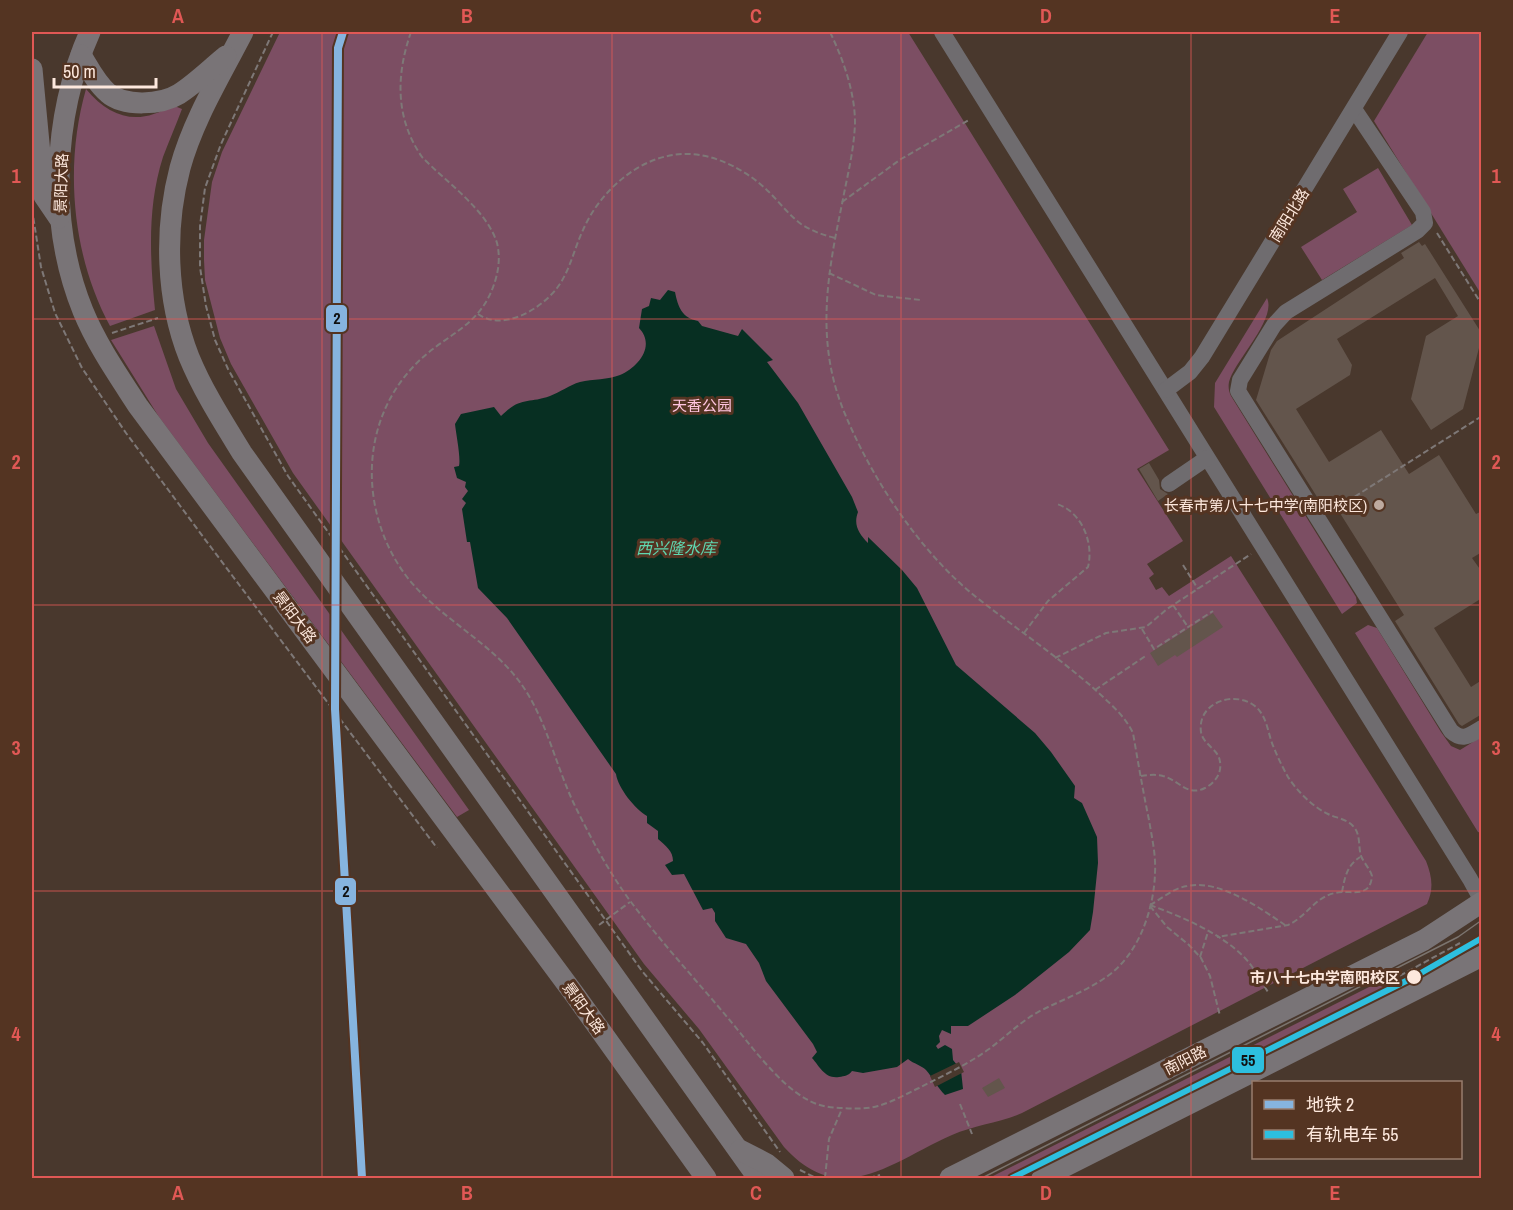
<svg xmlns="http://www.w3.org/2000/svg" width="1513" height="1210" font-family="'Archivo Narrow','Noto Sans SC',sans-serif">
<rect width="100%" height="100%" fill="#49382d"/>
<!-- green -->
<g fill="#7c4e63">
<path d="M280 32H908L1169 450 1137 469 1183 541 1147 564 1154 574 1149 578 1156 590 1162 587 1169 596 1231 556 1426 861C1432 876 1434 889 1427 904L1022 1113C999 1123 974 1125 952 1135 891 1162 841 1210 784 1147L699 1029 644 964 293 473 231 364 220 338 205 280 204 260V240L212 182 222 152Z"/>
<path d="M1428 32H1481V294L1374 121Z"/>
<path d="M86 89C111 119 140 126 172 105L182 109C176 125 169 141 163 157 147 207 150 259 155 310L110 326C72 256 64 166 86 89Z"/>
<path d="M1378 168 1412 225 1322 280 1301 247 1357 212 1343 189Z"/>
<path d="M1267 298C1277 319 1234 361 1229 382 1228 387 1229 392 1231 396L1356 597 1357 603 1342 614 1214 407 1215 383Z"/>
<path d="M154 326 176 389 208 443 469 810 457 817 159 417 111 340Z"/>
<path d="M1368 625 1377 628 1441 732 1451 746 1460 750 1481 737V833L1478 832 1355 633Z"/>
<path d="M1391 976 1394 983 1005 1178H989Z"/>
</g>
<!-- water -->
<path fill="#072f22" d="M668 290 675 292C678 307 682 318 698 321L702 326 738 336 742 329 773 360 767 362 798 403 852 497 858 512C853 525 859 534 868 543V537L902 570 917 588 956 665 1035 733 1051 752 1075 786 1074 798 1082 803 1097 837 1098 863 1093 912 1090 930 1069 952 1015 995 968 1026H951V1034L942 1030 939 1036 940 1042 936 1046 938 1049 945 1045 952 1049 953 1060 961 1070 963 1089 945 1095C937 1087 933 1078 926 1070 921 1065 914 1064 908 1059L897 1067 863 1073 852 1071C848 1076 845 1076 839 1077 825 1079 820 1067 812 1058L817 1052 813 1044 766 981 759 963 746 944 726 938 715 921V913L712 908 703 910 684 874 672 875 665 865 673 861C673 851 666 846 658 839V831L647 823V816C635 809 618 788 616 774L507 618 478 588 470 542H467L462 509 466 503 462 499 468 491 465 487 466 482 457 478 454 467 459 466C461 458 456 434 455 424L461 414 494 407 501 416C521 396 528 404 550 396 561 392 569 385 580 382 593 379 608 380 620 375 638 367 656 346 639 328L642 309 649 306 651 298 660 300Z"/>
<!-- pier -->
<path fill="#49382d" d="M959 1062 964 1072 935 1087 930 1076Z"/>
<!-- building -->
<g fill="#63554c">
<path d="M1419 242 1422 246 1425 244 1482 334V347L1479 348 1463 409 1431 430 1411 399 1426 336 1458 316 1435 278 1337 339 1352 365 1350 375 1296 409 1329 462 1381 430 1409 474 1439 455 1476 514 1482 511V552L1472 558 1482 572V598L1434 628 1471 687 1482 680V714L1462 726 1459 724 1395 621 1404 615 1333 502 1324 508 1256 400 1271 350 1277 341 1404 258 1401 253Z"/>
<path d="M1149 463 1159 480 1160 489 1168 494 1158 501 1139 469Z"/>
<path d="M1213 613 1223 627 1177 657 1175 655 1158 666 1150 653Z"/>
<path d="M999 1078 1005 1088 988 1097 982 1088Z"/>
</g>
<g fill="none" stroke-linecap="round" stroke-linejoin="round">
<!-- path -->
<g stroke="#7e7877" stroke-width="2" stroke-dasharray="6 3" stroke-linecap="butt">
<path d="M273 32 221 144 205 188 200 226V267L206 306 215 340 228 369 288 476 642 971 703 1043 780 1152"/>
<path d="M411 32C396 75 395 118 422 157 446 182 487 210 497 243 500 255 499 267 496 278 482 329 444 333 413 367 362 421 360 503 398 564 428 613 485 636 519 681 547 718 556 769 577 810 593 842 610 874 631 902 661 942 696 980 728 1018 749 1043 779 1085 808 1100 818 1106 832 1108 843 1108 855 1109 867 1109 878 1106 892 1102 906 1094 919 1088 942 1076 967 1065 989 1049 1008 1035 1024 1018 1046 1008 1067 998 1090 989 1109 975 1139 953 1154 909 1155 873 1156 855 1152 838 1149 820 1143 791 1138 762 1133 733 1124 714 1106 700 1091 686 1054 654 1014 627 976 597 920 552 872 479 845 414 815 343 827 276 842 204 847 177 854 151 855 123 855 92 843 59 830 32"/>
<path d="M842 202 901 159 969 120"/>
<path d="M32 209 41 267 55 313 82 368 126 433 204 538 437 848"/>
<path d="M1437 233 1482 305"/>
<path d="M829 273 876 295 921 300"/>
<path d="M478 314C503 332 541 309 557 288 570 271 574 249 583 230 600 191 640 155 684 154 715 153 748 171 769 192 780 203 789 215 801 224 812 231 823 235 835 238"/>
<path d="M112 333 158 318"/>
<path d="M1332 511 1482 416"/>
<path d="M1183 565 1198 589"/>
<path d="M1173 605 1188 627"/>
<path d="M1142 629 1154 649 1213 611"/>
<path d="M1024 633 1048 601 1088 567C1094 543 1082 512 1057 504"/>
<path d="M1055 658 1106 633 1146 627 1167 609 1251 554"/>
<path d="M1095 690 1147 655"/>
<path d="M1141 776C1148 775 1156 774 1163 776 1179 780 1187 797 1205 788 1215 783 1222 773 1220 762 1219 749 1203 745 1201 732 1197 704 1231 691 1252 704 1268 714 1267 733 1274 748 1278 758 1283 768 1288 777 1297 791 1313 807 1328 814 1336 818 1347 819 1353 826 1361 834 1358 846 1361 856 1364 863 1370 869 1372 876 1370 900 1350 889 1335 893 1315 897 1306 917 1288 925L1217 937"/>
<path d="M1342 892C1345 876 1347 866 1360 857"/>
<path d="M1150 905C1161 899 1174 888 1187 886 1219 879 1260 908 1285 925"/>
<path d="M1150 905C1182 917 1219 932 1244 957 1254 967 1260 980 1268 992"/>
<path d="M1150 906 1167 927 1189 945 1201 958 1210 976 1220 1016"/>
<path d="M599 925 630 902"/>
<path d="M1200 957 1208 932"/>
<path d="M1392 980 1460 943"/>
<path d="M960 1104 972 1134"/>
<path d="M800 1170 816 1178"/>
<path d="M825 1178 829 1139 842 1109"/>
<path d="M869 1178 880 1175"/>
</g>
<!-- minor -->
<g stroke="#6f6c6f" stroke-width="16">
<path d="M942 32 1470 879 1482 901"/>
<path d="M1354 109 1423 212 1425 223 1417 231 1286 312 1274 325 1240 380 1238 391 1451 731C1463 742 1470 735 1482 728"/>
<path d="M1166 390 1190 372 1202 357 1400 32"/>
<path d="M1169 484 1207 458"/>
</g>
<!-- major -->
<g stroke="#797477" stroke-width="21">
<path d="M90 32C52 117 48 225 83 311 97 345 118 375 138 406L575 995 706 1178"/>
<path d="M243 32C221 75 193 120 180 168 164 229 166 299 189 357 203 391 223 422 242 453L758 1178"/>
<path d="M81 55C89 68 96 83 108 93 124 107 161 105 179 94 195 84 210 69 226 56"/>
<path d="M32 69 44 196 59 218"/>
<path d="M740 1150 767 1164 784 1178"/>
<path d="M950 1178 1424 940 1482 902"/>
<path d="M1042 1178 1482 956"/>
</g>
<!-- tram -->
<path stroke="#7b746f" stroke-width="1.5" d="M982 1178 1458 937 1482 920"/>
<defs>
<path id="tram-1" d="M1012 1178 1414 977 1482 938"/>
</defs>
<!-- tram-1 casing -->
<use href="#tram-1" stroke="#543422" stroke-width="10"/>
<!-- tram-1 -->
<use href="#tram-1" stroke="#2dbfdf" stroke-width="6"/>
<defs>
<path id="metro-1" d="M343 32 338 48 335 709 362 1178"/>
</defs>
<!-- metro-1 casing -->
<use href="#metro-1" stroke="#543422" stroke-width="12"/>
<!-- metro-1 -->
<use href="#metro-1" stroke="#86b4df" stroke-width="8"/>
</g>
<!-- grid -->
<path fill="none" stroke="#e05855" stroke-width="1.5" stroke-opacity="0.55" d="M322 32V1178M612 32V1178M901 32V1178M1191 32V1178M32 319H1482M32 605H1482M32 891H1482"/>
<!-- markers -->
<circle fill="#beaa9f" stroke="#543422" stroke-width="2" cx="1379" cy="505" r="6"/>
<circle fill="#fde8dd" stroke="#543422" stroke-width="2" cx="1414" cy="977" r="8"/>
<g text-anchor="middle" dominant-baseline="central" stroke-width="6" stroke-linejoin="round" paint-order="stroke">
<!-- street labels -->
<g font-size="15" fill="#fde8dd" stroke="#543422">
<text transform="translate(61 183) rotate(-88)">景阳大路</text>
<text transform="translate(1289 215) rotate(-58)">南阳北路</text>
<text transform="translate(295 617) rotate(53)">景阳大路</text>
<text transform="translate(584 1008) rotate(54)">景阳大路</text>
<text transform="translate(1185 1060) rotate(-27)">南阳路</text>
</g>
<!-- park labels -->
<g font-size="15" fill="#ffc5e0" stroke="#543422">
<text x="702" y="405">天香公园</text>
</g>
<!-- poi labels -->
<g font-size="15" fill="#fde8dd" stroke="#543422" text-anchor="end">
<text x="1367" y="505">长春市第八十七中学(南阳校区)</text>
</g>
<!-- stop labels -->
<g font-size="15" font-weight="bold" fill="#fde8dd" stroke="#543422" text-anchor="end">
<text x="1400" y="977">市八十七中学南阳校区</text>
</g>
<!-- water labels -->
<g font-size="16" font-style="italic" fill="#5fd8b1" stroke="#543422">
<text x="676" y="548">西兴隆水库</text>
</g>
</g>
<g stroke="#543422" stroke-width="2">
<rect x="325" y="304" width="23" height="29" rx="6" fill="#86b4df"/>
<rect x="334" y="877" width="23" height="29" rx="6" fill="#86b4df"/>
<rect x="1231" y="1046" width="34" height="28" rx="6" fill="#2dbfdf"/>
</g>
<g font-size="16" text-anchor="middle" font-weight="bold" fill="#111">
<text x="337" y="324">2</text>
<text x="346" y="897">2</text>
<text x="1248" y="1066">55</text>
</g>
<!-- border -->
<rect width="1513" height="1210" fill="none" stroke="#543422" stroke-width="66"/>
<!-- legend -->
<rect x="1252" y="1081" width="210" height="78" fill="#543422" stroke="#987c6d" stroke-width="1.5"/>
<rect x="1264" y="1100" width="30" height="9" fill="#86b4df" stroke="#987c6d" stroke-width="1.5"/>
<text x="1306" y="1111" font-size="18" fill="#fde8dd">地铁 2</text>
<rect x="1264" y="1130" width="30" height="9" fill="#2dbfdf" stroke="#987c6d" stroke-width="1.5"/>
<text x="1306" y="1141" font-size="18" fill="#fde8dd">有轨电车 55</text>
<!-- scale -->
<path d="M54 78v9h102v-9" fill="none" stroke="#fde8dd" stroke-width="3"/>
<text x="63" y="78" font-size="18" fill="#fde8dd" stroke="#543422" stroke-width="4.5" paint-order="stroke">50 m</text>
<rect x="33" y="33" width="1447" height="1144" fill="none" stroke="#e05855" stroke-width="2"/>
<g font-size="20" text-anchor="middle" font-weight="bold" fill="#e05855">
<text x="178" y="23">A</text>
<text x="467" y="23">B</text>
<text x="756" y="23">C</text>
<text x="1046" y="23">D</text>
<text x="1335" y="23">E</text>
<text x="16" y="183">1</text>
<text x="1496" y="183">1</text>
<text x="16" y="469">2</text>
<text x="1496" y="469">2</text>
<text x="16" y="755">3</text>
<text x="1496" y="755">3</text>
<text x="16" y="1041">4</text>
<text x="1496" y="1041">4</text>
<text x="178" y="1200">A</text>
<text x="467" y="1200">B</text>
<text x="756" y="1200">C</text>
<text x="1046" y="1200">D</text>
<text x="1335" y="1200">E</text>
</g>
</svg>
